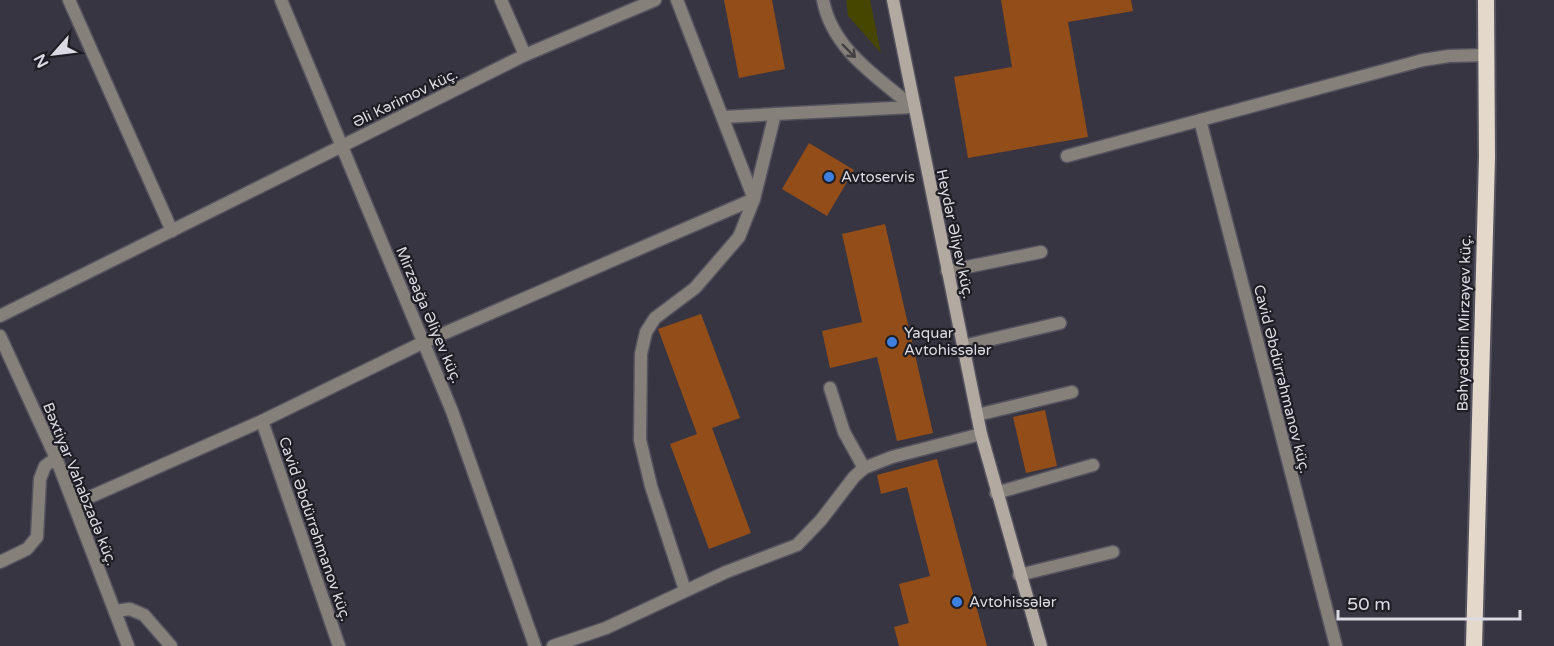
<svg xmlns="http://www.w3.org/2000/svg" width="1554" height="646" font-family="'Varela Round',sans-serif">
<rect width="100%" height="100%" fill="#373542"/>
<!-- green -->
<path fill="#464600" d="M846 0H870L881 53 848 16Z"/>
<!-- building -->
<g fill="#924d19">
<path d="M724 0H772L785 69 739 78Z"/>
<path d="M1001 0H1131L1133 11 1068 22 1088 137 968 158 954 77 1012 67Z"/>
<path d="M809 143 854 170 827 216 782 189Z"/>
<path d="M885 224 933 433 897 441 877 357 830 368 822 331 862 322 842 234Z"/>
<path d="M701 314 740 418 712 428 751 533 709 549 670 444 697 434 658 329Z"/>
<path d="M1045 410 1057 466 1026 473 1013 417Z"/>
<path d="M937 459 987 646H899L894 627 909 623 899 584 930 576 907 487 881 494 877 475Z"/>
</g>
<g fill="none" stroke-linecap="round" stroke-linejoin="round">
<defs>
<g id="service">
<path d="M823 0C832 49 877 77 913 107"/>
<path d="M830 388 844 432 864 468"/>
<path d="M115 611 130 609 144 615 171 646"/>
</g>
<g id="minor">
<path d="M69 0 172 231"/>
<path d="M281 0 452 411 535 646"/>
<path d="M501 0 525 55"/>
<path d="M677 0 754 199 739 237 695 288 655 318 646 332 641 354 640 440 651 486 685 590"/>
<path d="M725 117 775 114"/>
<path d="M1200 120 1336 646"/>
<path d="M1067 156 1423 60 1449 56 1488 55"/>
<path d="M947 271 1041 252"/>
<path d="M0 316 525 55 655 0"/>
<path d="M0 336 56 458 128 646"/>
<path d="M963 346 1060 323"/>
<path d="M977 415 1072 392"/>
<path d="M262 421 339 646"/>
<path d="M996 493 1093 465"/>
<path d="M74 504 262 421 424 342 754 199 775 114 913 107"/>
<path d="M0 562 27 549 37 537 40 479 45 466 56 458"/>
<path d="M1019 575 1113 552"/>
<path d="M553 646 606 628 726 572 797 545 821 520 854 477 864 468 892 457 981 434"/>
</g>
<path id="secondary" d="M893 0 981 434 1041 646"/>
<path id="trunk" d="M1474 646 1487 157 1486 0"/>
</defs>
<!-- service casing -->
<use href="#service" stroke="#55535f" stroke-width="15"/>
<!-- minor casing -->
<use href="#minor" stroke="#55535f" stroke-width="15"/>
<!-- secondary casing -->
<use href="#secondary" stroke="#55535f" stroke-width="15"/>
<!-- trunk casing -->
<use href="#trunk" stroke="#55535f" stroke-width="20"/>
<!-- service -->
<use href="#service" stroke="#86807b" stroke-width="12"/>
<!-- minor -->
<use href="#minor" stroke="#86807b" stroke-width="12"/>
<!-- secondary -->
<use href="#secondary" stroke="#b2a9a0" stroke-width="12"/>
<!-- trunk -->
<use href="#trunk" stroke="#e4d8ca" stroke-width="16"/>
</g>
<!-- one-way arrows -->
<defs><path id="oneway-shaft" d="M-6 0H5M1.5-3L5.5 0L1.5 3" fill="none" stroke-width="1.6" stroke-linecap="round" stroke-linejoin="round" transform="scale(1.5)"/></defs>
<use stroke="#424042" href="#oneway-shaft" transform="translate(849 51) rotate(45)"/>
<!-- markers -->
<g fill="#3f7fe0" stroke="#1e1d23" stroke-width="2">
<circle cx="829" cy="177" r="6"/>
<circle cx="892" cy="342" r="6"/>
<circle cx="957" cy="602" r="6"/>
</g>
<g text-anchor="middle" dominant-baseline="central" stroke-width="4.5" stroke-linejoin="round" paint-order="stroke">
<!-- street labels -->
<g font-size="15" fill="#dbdae2" stroke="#1e1d23">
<text transform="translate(405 98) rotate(-26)">Əli Kərimov küç.</text>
<text transform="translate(955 234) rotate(78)">Heydər Əliyev küç.</text>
<text transform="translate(429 315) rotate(67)">Mirzəağa Əliyev küç.</text>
<text transform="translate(1464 323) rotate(-89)">Bəhyəddin Mirzəyev küç.</text>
<text transform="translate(1282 379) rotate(76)">Cavid Əbdürrəhmanov küç.</text>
<text transform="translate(80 484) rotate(68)">Bəxtiyar Vahabzadə küç.</text>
<text transform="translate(315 529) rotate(71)">Cavid Əbdürrəhmanov küç.</text>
</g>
<!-- poi labels -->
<g font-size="15" fill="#dbdae2" stroke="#1e1d23" text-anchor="start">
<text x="841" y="177">Avtoservis</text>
<text x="904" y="333">Yaquar<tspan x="904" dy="17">Avtohissələr</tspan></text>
<text x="969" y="602">Avtohissələr</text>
</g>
</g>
<!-- north arrow -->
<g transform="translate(54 54) rotate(242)" stroke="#1e1d23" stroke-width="4.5" paint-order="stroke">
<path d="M0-4.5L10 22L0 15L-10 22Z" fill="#dbdae2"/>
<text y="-9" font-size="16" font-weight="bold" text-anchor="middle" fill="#dbdae2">N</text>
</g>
<!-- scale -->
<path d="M1338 610v9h182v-9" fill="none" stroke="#dbdae2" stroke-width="3"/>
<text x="1347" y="610" font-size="18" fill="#dbdae2" stroke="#1e1d23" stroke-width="4.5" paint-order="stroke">50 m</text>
</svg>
